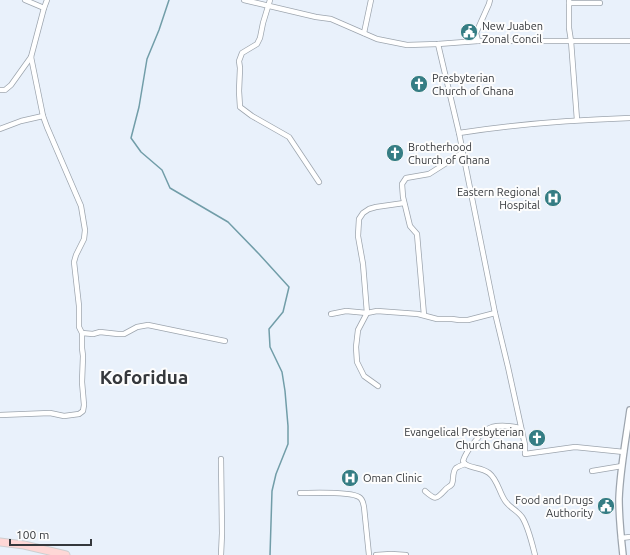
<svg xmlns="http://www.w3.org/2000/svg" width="630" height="555" font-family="Ubuntu,sans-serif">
<rect width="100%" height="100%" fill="#e9f1fb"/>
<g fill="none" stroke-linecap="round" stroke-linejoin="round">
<!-- stream -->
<path stroke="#719da8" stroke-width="1.5" d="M169 0 159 30 147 59 139 107 131 138 141 152 162 170 170 188 228 222 259 254 289 287 283 312 269 329 270 347 282 372 285 391 288 426V444L276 474 272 491 270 555"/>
<defs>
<g id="minor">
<path d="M25 0 44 8"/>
<path d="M244 0 316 17 331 19 377 39 407 45 438 44 478 41H630"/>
<path d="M270 0 263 23 260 38 257 44 242 53 239 61 240 68 239 91 240 107 252 116 289 137 319 182"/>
<path d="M569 0V28L571 41 577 120"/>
<path d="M569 3H600"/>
<path d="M364 33 371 0"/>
<path d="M478 41 476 33 489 4 490 0"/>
<path d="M438 44 459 133 495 313 508 367 525 445V454L575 447 624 452"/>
<path d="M0 90H5L11 85 31 57"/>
<path d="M0 129 21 121 43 116"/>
<path d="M459 133C515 124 573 120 630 118"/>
<path d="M331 314 346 311 367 313 377 311 418 314 437 319H452L459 320H468L495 313"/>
<path d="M424 315 417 234 410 226 403 197 402 184 406 178 429 174 462 153"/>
<path d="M82 333 93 334 100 332 118 334H124L137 327 148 325 225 341"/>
<path d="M378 386 364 376 357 362 356 347 358 330 367 313 363 264 358 236 359 219 363 213 369 209 376 207 404 203"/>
<path d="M0 415 50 413 64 416 79 414 83 411 84 405 82 382 83 356 82 348V333L79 327V306L74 262 76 255 84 239 85 230 81 206 47 127 43 116 31 57 44 8 47 0"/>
<path d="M465 464 463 461C466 451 482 430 492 427 500 425 511 426 520 428"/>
<path d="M592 471 622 466"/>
<path d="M425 491C435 500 436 500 445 490 447 487 450 487 452 484 454 479 452 472 456 468 459 466 462 465 465 464 473 469 481 467 489 473 497 479 499 491 504 499 508 507 517 510 522 517 528 526 532 543 535 555"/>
<path d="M300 493C312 493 350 491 359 497 363 499 363 503 364 507L369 555"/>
<path d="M621 538 630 537"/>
<path d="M221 555 222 533 221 459"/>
<path d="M376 555 391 554 406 555"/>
</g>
<path id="tertiary" d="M623 555C621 537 619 518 619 499 620 470 626 439 630 410"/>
<path id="primary" d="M0 542 24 545 66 555"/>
</defs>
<!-- minor casing -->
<use href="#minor" stroke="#9da5ae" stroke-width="6"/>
<!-- tertiary casing -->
<use href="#tertiary" stroke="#9da5ae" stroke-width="8"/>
<!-- primary casing -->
<use href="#primary" stroke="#cfcfd0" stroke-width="9"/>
<!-- minor -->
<use href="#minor" stroke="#fff" stroke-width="4.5"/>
<!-- tertiary -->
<use href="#tertiary" stroke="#fff" stroke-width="5.5"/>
<!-- primary -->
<use href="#primary" stroke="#fed7d6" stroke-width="7"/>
</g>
<!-- icons -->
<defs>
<symbol id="civic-disc" viewBox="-11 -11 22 22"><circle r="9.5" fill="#357d84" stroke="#fdfdfd"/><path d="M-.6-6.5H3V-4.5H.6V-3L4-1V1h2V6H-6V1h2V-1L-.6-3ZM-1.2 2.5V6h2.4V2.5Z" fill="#fff"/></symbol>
<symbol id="church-disc" viewBox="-11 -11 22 22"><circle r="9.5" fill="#357d84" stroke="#fdfdfd"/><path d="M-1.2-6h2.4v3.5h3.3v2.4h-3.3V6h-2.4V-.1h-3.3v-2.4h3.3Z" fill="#fff"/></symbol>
<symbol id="hospital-disc" viewBox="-11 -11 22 22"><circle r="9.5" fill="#357d84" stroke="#fdfdfd"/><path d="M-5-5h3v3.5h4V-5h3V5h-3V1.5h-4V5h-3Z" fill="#fff"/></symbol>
</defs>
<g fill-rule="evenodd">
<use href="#civic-disc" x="459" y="22" width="20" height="20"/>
<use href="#church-disc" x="409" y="74" width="20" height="20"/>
<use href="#church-disc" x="385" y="143" width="20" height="20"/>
<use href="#hospital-disc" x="543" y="188" width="20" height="20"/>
<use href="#church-disc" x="527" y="428" width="20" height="20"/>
<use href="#hospital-disc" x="340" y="468" width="20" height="20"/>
<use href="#civic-disc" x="596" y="496" width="20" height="20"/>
</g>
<g text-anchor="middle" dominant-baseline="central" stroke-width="4" stroke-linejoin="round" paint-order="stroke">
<!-- poi labels -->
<g font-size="11" fill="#35383c" stroke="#fdfdfd" text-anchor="start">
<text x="482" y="26">New Juaben<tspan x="482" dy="13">Zonal Concil</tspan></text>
<text x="432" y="78">Presbyterian<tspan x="432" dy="13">Church of Ghana</tspan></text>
<text x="408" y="147">Brotherhood<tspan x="408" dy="13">Church of Ghana</tspan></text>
<text x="540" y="192" text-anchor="end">Eastern Regional<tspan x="540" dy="13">Hospital</tspan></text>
<text x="524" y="432" text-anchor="end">Evangelical Presbyterian<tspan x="524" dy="13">Church Ghana</tspan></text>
<text x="363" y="478">Oman Clinic</text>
<text x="593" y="500" text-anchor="end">Food and Drugs<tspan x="593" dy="13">Authority</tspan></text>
</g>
<!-- town labels -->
<g font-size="19" font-weight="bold" fill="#35383c" stroke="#fdfdfd">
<text x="144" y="377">Koforidua</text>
</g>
</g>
<!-- scale -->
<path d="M10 539v6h81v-6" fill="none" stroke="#35383c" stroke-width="2"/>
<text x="16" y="539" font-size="12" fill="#35383c" stroke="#fdfdfd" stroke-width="3" paint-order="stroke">100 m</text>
</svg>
